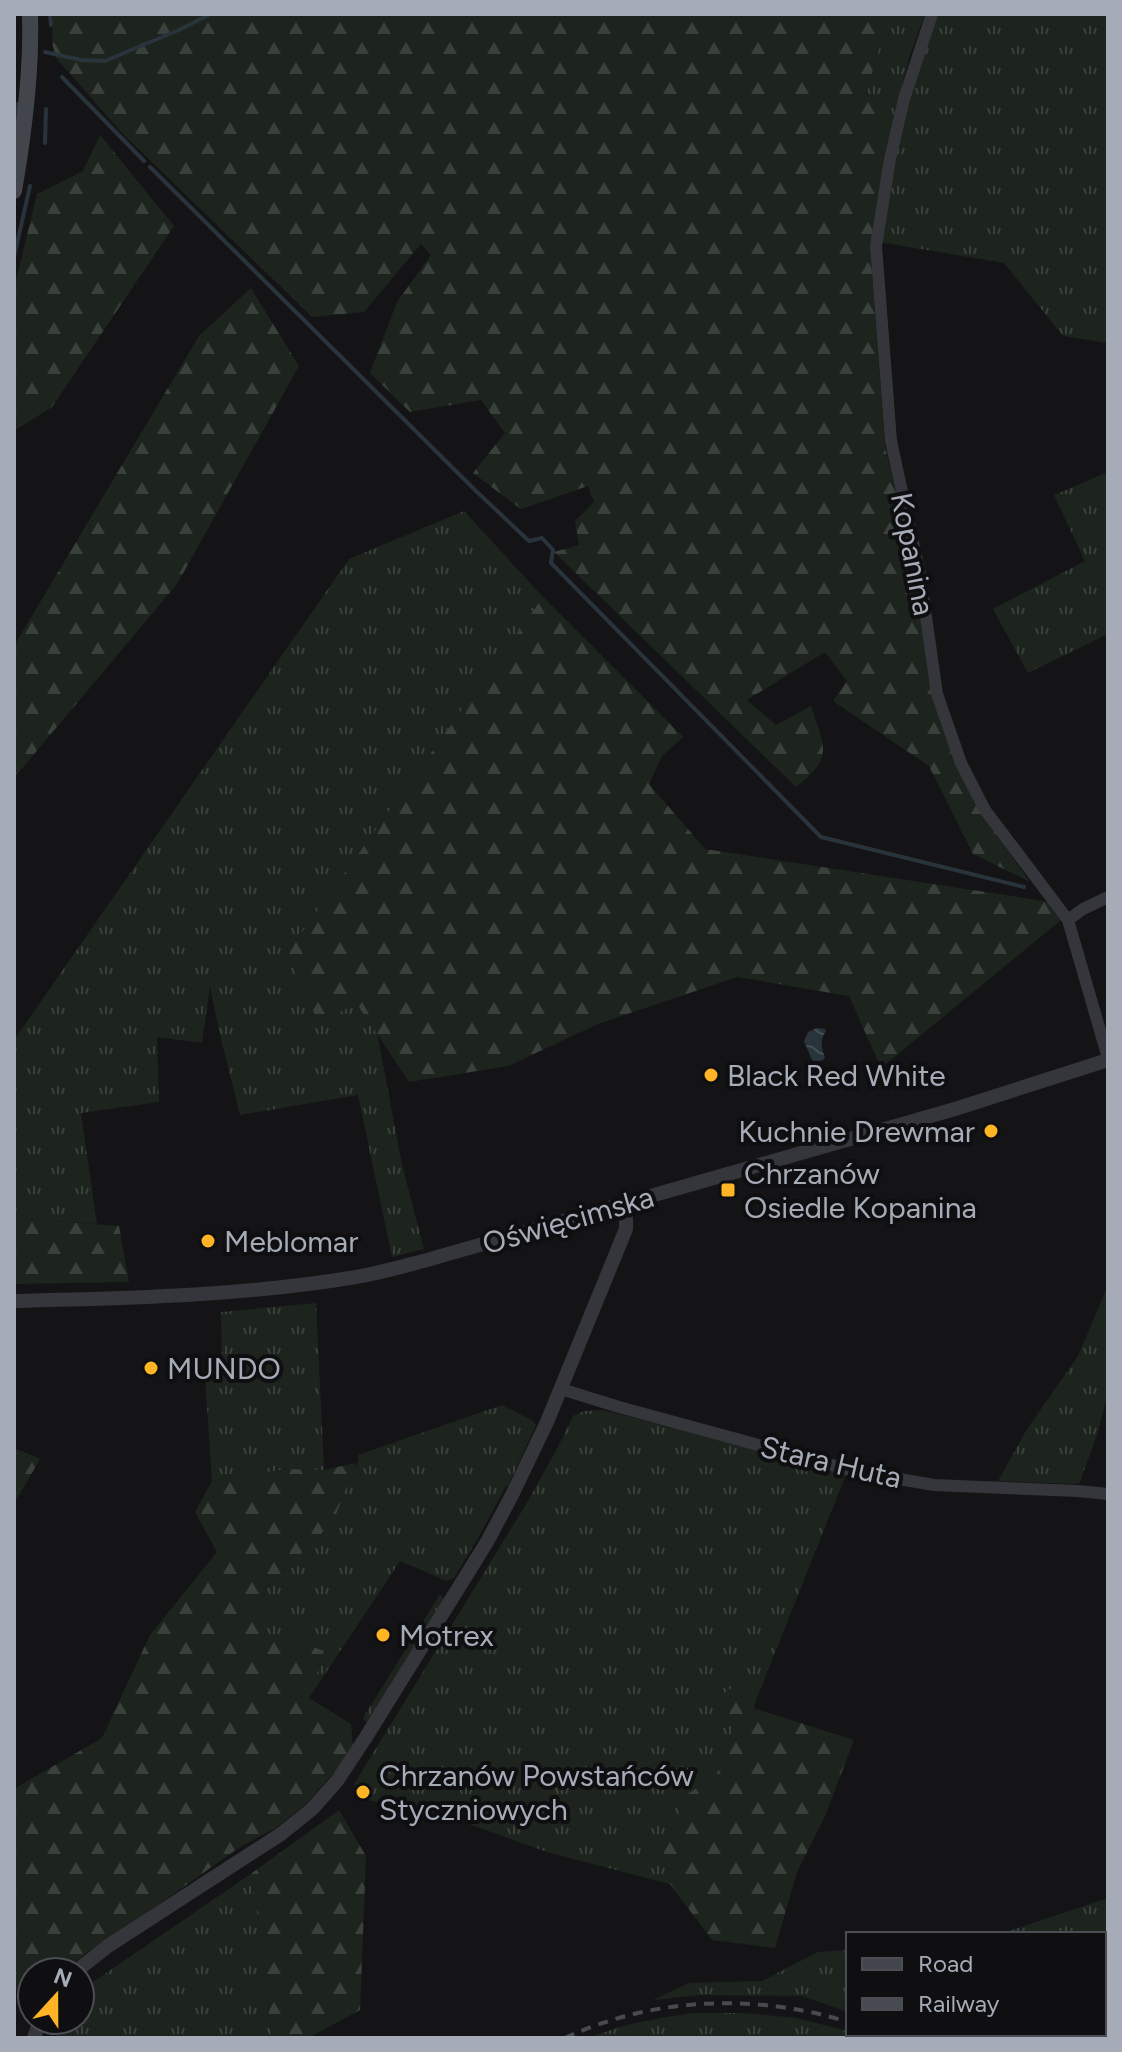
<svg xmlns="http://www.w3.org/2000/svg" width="1122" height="2052" font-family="Figtree,sans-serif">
<defs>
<pattern id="grass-tufts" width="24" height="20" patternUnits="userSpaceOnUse" patternTransform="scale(2)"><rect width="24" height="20" fill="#1c241d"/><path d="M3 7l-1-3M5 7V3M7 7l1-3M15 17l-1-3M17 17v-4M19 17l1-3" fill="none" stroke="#3a413c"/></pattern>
<pattern id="forest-firs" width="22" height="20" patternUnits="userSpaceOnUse" patternTransform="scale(2)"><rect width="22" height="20" fill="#1c241d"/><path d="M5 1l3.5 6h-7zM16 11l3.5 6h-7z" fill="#3a413c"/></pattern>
<pattern id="water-waves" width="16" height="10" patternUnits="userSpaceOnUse" patternTransform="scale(2)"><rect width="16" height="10" fill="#29333b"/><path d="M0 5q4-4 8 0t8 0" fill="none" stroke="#454e55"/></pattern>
</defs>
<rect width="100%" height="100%" fill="#141416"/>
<!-- grass -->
<g fill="url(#grass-tufts)">
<path d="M889 14H925L909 58 893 120 935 14H1108V343L1063 336 1004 263 867 240 874 198 885 157 877 141 887 107 866 94Z"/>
<path d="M1108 472V634L1028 673 993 609 1085 561 1054 495Z"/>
<path d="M464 511 543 597 288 952 357 1003 377 1032 402 1165 424 1249 392 1257 358 1095 240 1115 219 1031 210 986 202 1043 157 1037 159 1102 81 1113 97 1224 14 1218V1040L349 559Z"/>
<path d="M1108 1285V1392L1097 1435 1079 1484 998 1481 1027 1429 1078 1356Z"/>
<path d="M316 1303 324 1470 287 1469 212 1481 205 1378 222 1363 221 1312Z"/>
<path d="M502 1405 533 1421 536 1425 508 1486H506L479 1536 454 1578 447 1581 400 1561 309 1698 258 1632 264 1590 288 1567 358 1463V1455Z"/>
<path d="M603 1410 847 1472 753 1708 735 1727 716 1776 663 1853 670 1884 550 1853 444 1815 389 1803 371 1801 354 1784 525 1506 557 1449 573 1416 584 1411Z"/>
<path d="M440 1594 445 1601 369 1722 365 1721 363 1718Z"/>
<path d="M252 1873 272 2038H55L64 2020H80V1991Z"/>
<path d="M1108 1898V2038H909L903 2034H1104V1934H1005L1006 1932Z"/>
<path d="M848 1950V2012L802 1996 699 1995 653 2000 689 1983 762 1981 818 1952Z"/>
<path d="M694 2013H742L796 2018 844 2030 848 2032V2034L863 2038H589C623 2024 657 2018 694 2013Z"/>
</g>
<!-- forest -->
<g fill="url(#forest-firs)">
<path d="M53 14H889L866 94 887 107 878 141 884 157 870 246 885 447 914 568 932 699 979 811 1030 882 973 854 929 766 833 701 847 681 825 652 747 700 776 725 811 706C824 747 835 757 796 787L554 552 579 545 575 521 594 502 588 486 521 509 473 473 505 433 481 400 410 412 370 373 397 302 431 255 421 244 364 312 312 317 123 134 56 58 52 43Z"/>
<path d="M100 135 174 226 52 407 14 431V289L37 194 83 171Z"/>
<path d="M251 288 299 366 177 584 14 778V646L199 336Z"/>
<path d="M543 597 683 737 662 756 649 784 705 849 1050 902 1061 920 881 1068 849 996 737 977 598 1024 508 1066 409 1082 357 1004 318 1022 288 952Z"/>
<path d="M14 1218 119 1226 129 1282 14 1284Z"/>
<path d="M14 1448 40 1459 14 1504Z"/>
<path d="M356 1463 333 1522 264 1590 259 1632 294 1640 324 1651 309 1698 351 1724 353 1746 346 1759 308 1802 276 1828 240 1847 122 1930 86 1953 63 1972H32V1993L14 1990V1789L102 1738 150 1635 217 1552 195 1512 212 1481 287 1469 324 1470Z"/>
<path d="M741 1681 753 1708 854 1740 825 1816 797 1872 775 1948 712 1940 670 1884 663 1853 686 1795 716 1776 735 1727 711 1703Z"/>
<path d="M339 1810 366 1856 360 2010 308 2038H272L252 1873Z"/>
</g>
<!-- water -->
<path fill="url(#water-waves)" d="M817 1028 825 1029 826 1031C820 1039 821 1048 825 1057L823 1060 816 1062 812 1060 804 1041 808 1032Z"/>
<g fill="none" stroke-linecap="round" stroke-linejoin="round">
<!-- stream -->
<g stroke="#29333b" stroke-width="4">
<path d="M50 14 51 25"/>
<path d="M45 52 81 60 105 61 179 30 210 14"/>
<path d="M62 77 144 161"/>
<path d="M14 126 17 104"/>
<path d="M45 143 46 109"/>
<path d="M150 167 475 490 529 541 542 538 553 550 551 563 821 837 1024 887"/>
<path d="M14 257 30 186"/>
</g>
<!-- minor -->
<g stroke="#35363b" stroke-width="12">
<path d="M932 14 904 99 890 159 876 246 891 441 920 574 937 694 961 763 985 810 1068 920 1108 1058"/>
<path d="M1068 920 1083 909 1108 897"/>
<path d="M561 1389 619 1407 858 1472 934 1485 1078 1491 1108 1494"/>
</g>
<!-- tertiary -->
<g stroke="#35363b" stroke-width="14">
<path d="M14 1301C128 1298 243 1296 356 1277 380 1273 404 1266 427 1260L955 1109 1108 1060"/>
<path d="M75 1972 108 1946 281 1834 312 1809 337 1781 366 1737 487 1542 512 1495 547 1422 626 1229V1203"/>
<path d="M34 2038 40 2020"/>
</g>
<!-- secondary -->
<path stroke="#43454c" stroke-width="16" d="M14 191C24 133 32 73 30 14"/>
<!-- rail -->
<g stroke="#484a51" stroke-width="4" stroke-dasharray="10 8" stroke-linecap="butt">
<path d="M881 2034 890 2038"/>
<path d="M565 2038C653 1997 756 1993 848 2022"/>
</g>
</g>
<!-- markers -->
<g fill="#feb424" stroke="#0f0f11" stroke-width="3">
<circle cx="711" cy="1075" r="8"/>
<circle cx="991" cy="1131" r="8"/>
<rect x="720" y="1182" width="16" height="16" rx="4"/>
<circle cx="208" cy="1241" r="8"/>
<circle cx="151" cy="1368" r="8"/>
<circle cx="383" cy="1635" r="8"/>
<circle cx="363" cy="1792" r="8"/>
</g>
<g text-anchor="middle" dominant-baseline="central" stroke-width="8" stroke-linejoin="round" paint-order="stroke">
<!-- street labels -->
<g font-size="30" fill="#a5abb7" stroke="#0f0f11">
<text transform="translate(913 554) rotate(79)">Kopanina</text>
<text transform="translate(568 1220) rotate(-16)">Oświęcimska</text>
<text transform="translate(831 1462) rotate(13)">Stara Huta</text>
</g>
<!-- poi labels -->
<g font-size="30" fill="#a5abb7" stroke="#0f0f11" text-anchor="start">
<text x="727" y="1075">Black Red White</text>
<text x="975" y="1131" text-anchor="end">Kuchnie Drewmar</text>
<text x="744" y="1173">Chrzanów<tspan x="744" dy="34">Osiedle Kopanina</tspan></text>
<text x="224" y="1241">Meblomar</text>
<text x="167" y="1368">MUNDO</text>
<text x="399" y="1635">Motrex</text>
<text x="379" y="1775">Chrzanów Powstańców<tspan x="379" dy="34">Styczniowych</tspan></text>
</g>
</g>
<!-- border -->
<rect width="1122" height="2052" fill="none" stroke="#a5abb7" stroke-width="32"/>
<!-- legend -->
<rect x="846" y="1932" width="260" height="104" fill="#0f0f11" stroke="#4b4d53" stroke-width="2"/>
<rect x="862" y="1958" width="40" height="12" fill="#43454c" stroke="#4b4d53" stroke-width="2"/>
<text x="918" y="1972" font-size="24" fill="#a5abb7">Road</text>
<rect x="862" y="1998" width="40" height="12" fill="#484a51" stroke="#4b4d53" stroke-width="2"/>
<text x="918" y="2012" font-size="24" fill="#a5abb7">Railway</text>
<!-- north arrow -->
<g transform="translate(56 1996) rotate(21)"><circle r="38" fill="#0f0f11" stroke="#4b4d53" stroke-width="2"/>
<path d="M0-6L14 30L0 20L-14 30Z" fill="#feb424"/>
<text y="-12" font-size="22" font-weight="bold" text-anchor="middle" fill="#a5abb7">N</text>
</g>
</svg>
